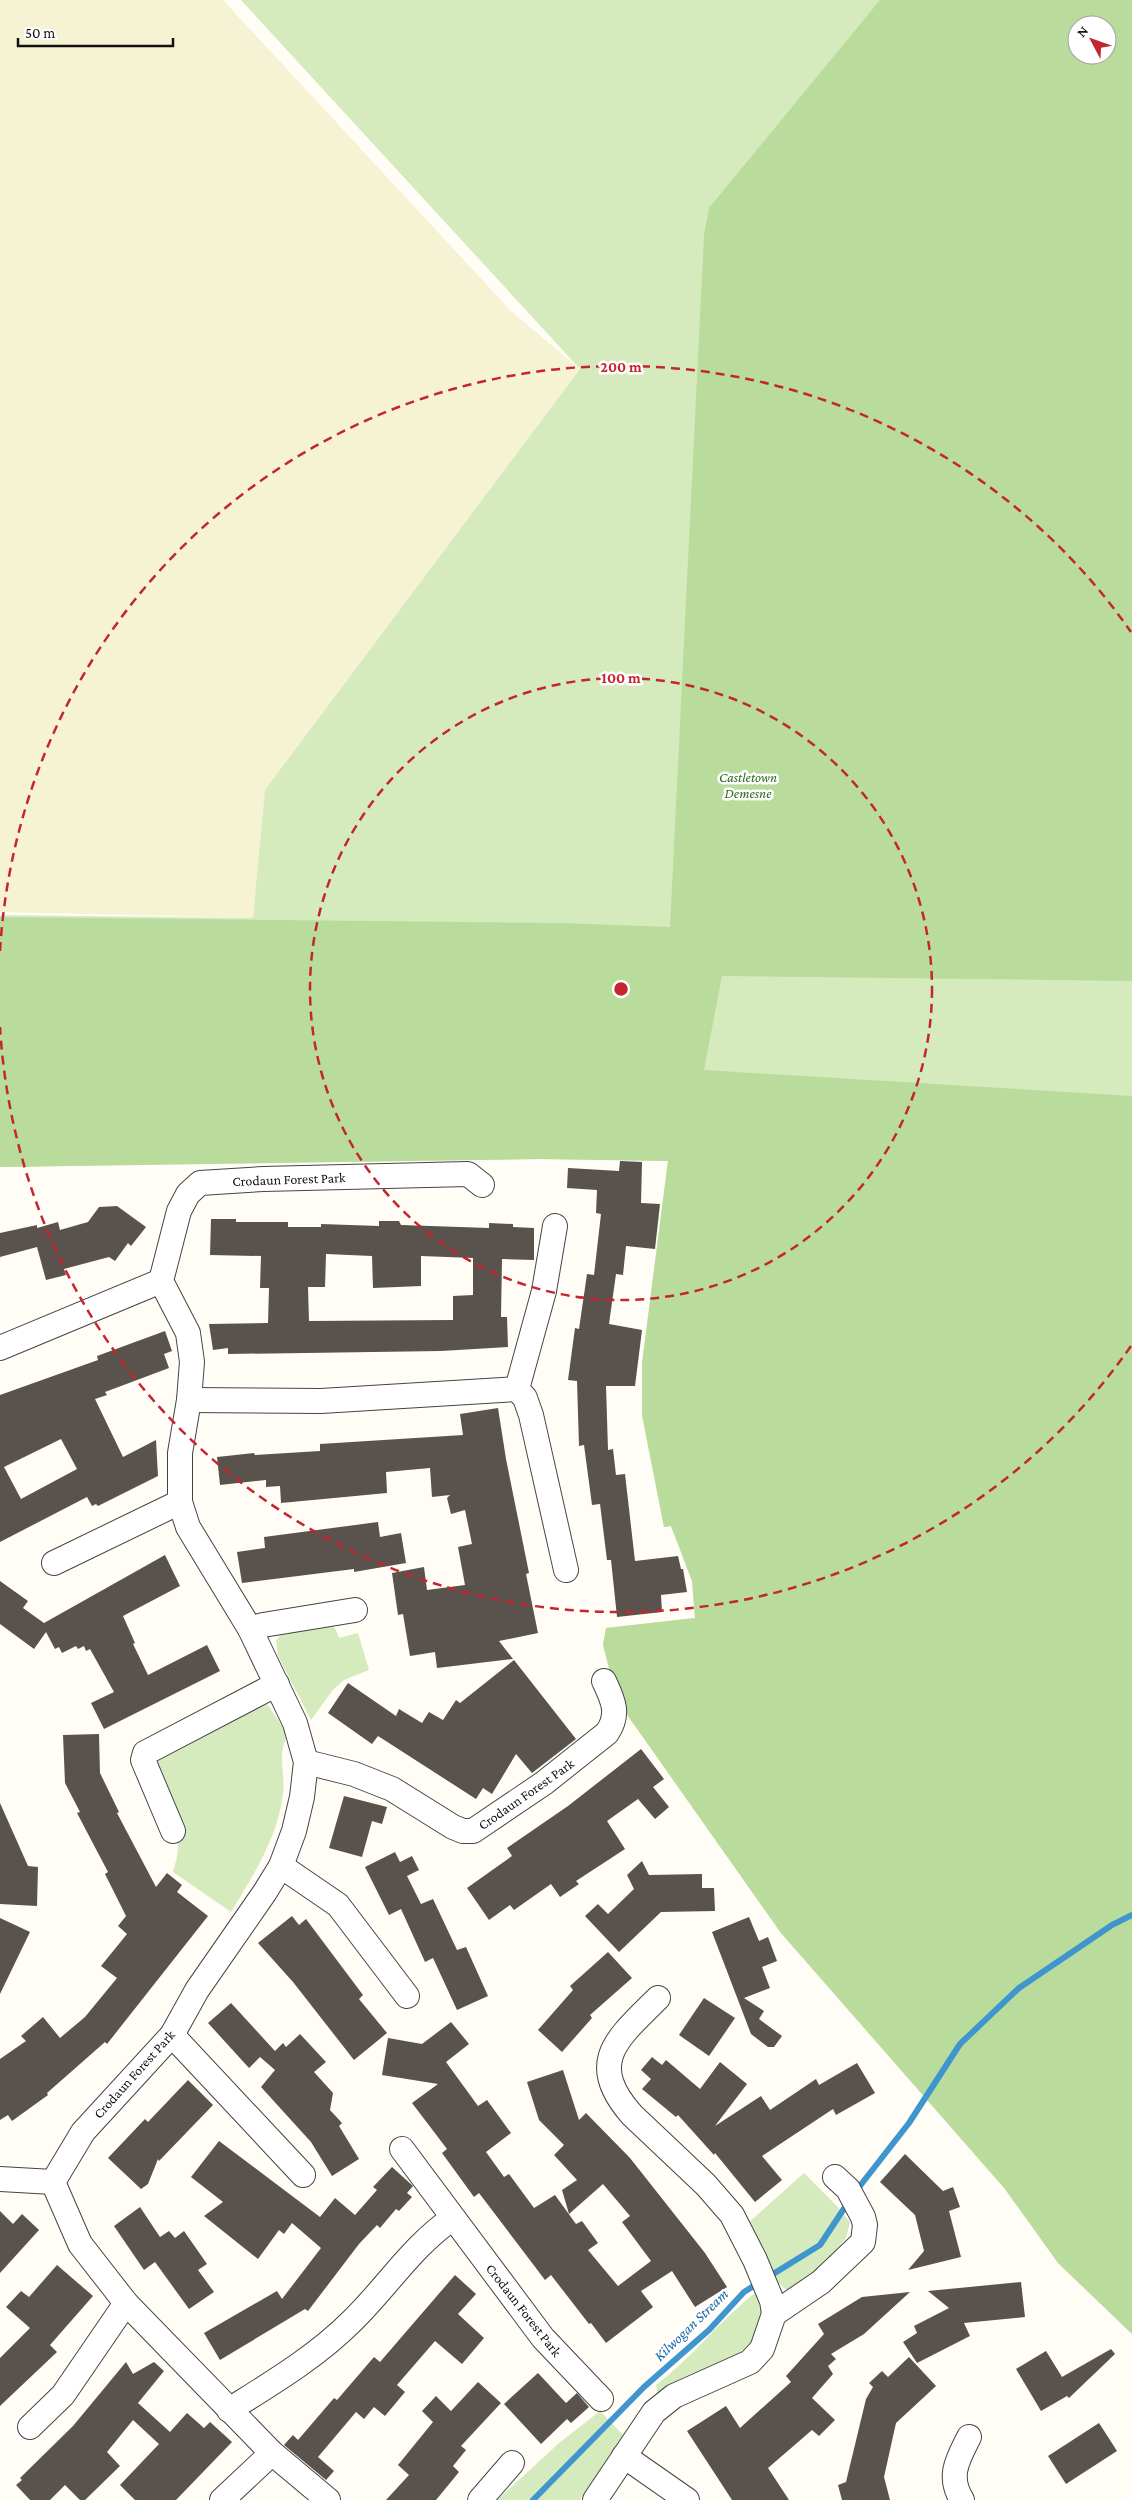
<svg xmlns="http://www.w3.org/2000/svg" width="1132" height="2500" font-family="'Crimson Pro',serif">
<rect width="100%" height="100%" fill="#fffdf5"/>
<!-- farmland -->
<path fill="#f6f3d4" d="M0 0H223L512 312 580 369 266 790 254 918 0 912Z"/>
<!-- green -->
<g fill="#d5ebbd" fill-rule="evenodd">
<path d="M241 0H1132V2334L1058 2263 1005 2189 781 1933 628 1716 609 1668 603 1645 606 1628 695 1618 692 1581 671 1526 664 1527 642 1415V1363L668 1161 540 1159 0 1167V915L253 918 265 790 580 369ZM1077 25H1107V55H1077Z"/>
<path d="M321 1620 335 1628 339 1638 358 1633 369 1670 344 1680 332 1691 311 1720 278 1656 276 1641 281 1634Z"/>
<path d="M266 1702 288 1735C276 1754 286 1772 283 1794 278 1837 253 1876 231 1912L173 1872 177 1857 180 1826 155 1760Z"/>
<path d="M804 2173 837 2206 850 2222 846 2238 822 2266 799 2289 787 2291 777 2281 749 2222Z"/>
<path d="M756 2292C758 2302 763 2316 760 2326 752 2363 707 2365 680 2379 672 2384 665 2390 658 2395L656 2385C693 2357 720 2320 756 2292Z"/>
<path d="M600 2411 623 2435 580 2500H497L559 2443Z"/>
</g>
<!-- forest -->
<path fill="#b9dc9c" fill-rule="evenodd" d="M880 0H1132V981L722 976 704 1070 1132 1096V2334L1058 2263 1005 2189 781 1933 628 1716 609 1668 603 1645 606 1628 695 1618 692 1581 671 1526 664 1527 642 1415V1363L668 1161 540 1159 0 1167V917L561 923 670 927 704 235 709 208ZM1077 25H1107V55H1077Z"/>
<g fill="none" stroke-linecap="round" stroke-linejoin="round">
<!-- stream -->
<g stroke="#3f96cf" stroke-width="6">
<path d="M856 2191 909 2123 960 2044 1019 1988 1112 1925 1132 1915"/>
<path d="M533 2500 644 2387 709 2330 744 2292 820 2245 849 2201"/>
</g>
</g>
<!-- building -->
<g fill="#5a524d" fill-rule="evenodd">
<path d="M620 1161 642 1162 641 1203 660 1204 655 1249 626 1246 623 1275 616 1274 609 1324 642 1330 635 1386H606L608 1450 613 1449 616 1475 625 1474 635 1561 678 1556 681 1569H683L687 1592 661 1595 662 1612 617 1617 611 1560H607L600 1504 592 1505 584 1445 579 1446 577 1381 568 1380 575 1328 579 1329 587 1274 594 1275 601 1214 596 1213 597 1190 567 1188 568 1168 619 1171Z"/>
<path d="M117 1206 146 1227 131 1246 128 1243 115 1261 109 1257 64 1269 66 1275 46 1280 37 1247 0 1257V1233L37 1225V1228L58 1222 60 1230 88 1222 99 1207Z"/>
<path d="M211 1219H236V1222H288V1227H321V1224L379 1226V1221H399L401 1225 489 1228V1223L513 1224V1227L534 1228V1260L502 1259 501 1317H507L508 1347 441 1351 228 1354V1348L213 1350 209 1324 268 1323 269 1288H260L261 1256 210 1255ZM326 1254 372 1256 373 1288 421 1286V1256L473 1258V1295L453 1296V1320L309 1321 308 1287H325Z"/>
<path d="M165 1331 172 1351 164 1354 169 1368 105 1392 107 1395 95 1399 123 1457 156 1440 158 1476 98 1506 96 1504 92 1506 87 1497 0 1542V1395L98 1360 97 1356ZM61 1439 77 1469 21 1499 4 1467Z"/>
<path d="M498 1408 506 1459 529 1573 526 1574 538 1633 499 1641 513 1659 437 1668 435 1652 410 1656 403 1614 398 1615 392 1573 424 1567 427 1590 465 1585 458 1547 472 1544 465 1510 451 1514 447 1498 450 1495 432 1497 430 1468 386 1472 387 1493 281 1503 280 1486 266 1487V1480L220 1485 217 1457 254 1453 255 1455 320 1451V1444L463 1435 460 1414Z"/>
<path d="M378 1522 380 1537 401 1533 406 1563 354 1572V1569L242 1583 237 1552 265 1548 264 1537Z"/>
<path d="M165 1555 180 1586 123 1616 135 1643 133 1644 148 1675 207 1645 220 1671 104 1729 91 1703 114 1692 90 1649 86 1651 84 1646 78 1649 76 1646 62 1653 59 1647 55 1649 46 1632 34 1649 0 1624V1581L28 1601 23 1608 44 1623Z"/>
<path d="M514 1660 576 1739 532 1773 516 1754 492 1794 483 1788 476 1799 378 1736 372 1744 328 1713 348 1683 396 1716 399 1709 422 1723 429 1712 443 1720 456 1700 460 1703Z"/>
<path d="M99 1734 100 1773 119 1812 117 1813 156 1887 167 1873 182 1885 177 1892 208 1916 107 2044 105 2042 47 2093 48 2095 12 2121 8 2115 0 2120V2059L26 2041 21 2036 43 2017 60 2038 85 2017 117 1978 101 1966 127 1934 118 1926 126 1916 105 1874 108 1872 77 1813 80 1812 65 1783 63 1735Z"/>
<path d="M641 1749 664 1779 653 1787 669 1807 655 1819 638 1799 607 1821 625 1849 576 1881 579 1884 560 1897 551 1884 514 1910 510 1905 489 1920 467 1888 512 1856 507 1848 568 1806Z"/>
<path d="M344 1796 387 1807 382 1824 372 1821 362 1857 329 1848Z"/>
<path d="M0 1803 28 1866 38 1867 37 1906 0 1904Z"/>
<path d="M395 1852 400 1862 412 1856 419 1870 407 1876 421 1904 433 1899 457 1950 466 1947 488 1996 457 2010 433 1958 425 1962 401 1909 389 1915 365 1867Z"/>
<path d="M642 1861 649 1875 702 1874V1888H714L715 1911 661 1912 619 1952 585 1916 598 1904 608 1914 634 1889 627 1875Z"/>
<path d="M292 1916 299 1925 306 1919 363 1995 359 1999 387 2033 354 2060 293 1982 258 1943Z"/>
<path d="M749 1917 759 1941 768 1937 777 1961 762 1967 770 1988 744 1998 764 2011 759 2019 782 2036 774 2047H768L751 2034 712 1932Z"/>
<path d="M0 1918 30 1932 0 1994Z"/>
<path d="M608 1952 632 1978 590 2015 592 2018 562 2052 538 2030 573 1990 570 1986Z"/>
<path d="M704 1998 735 2018 709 2056 679 2035Z"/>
<path d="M231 2003 275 2051 283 2043 286 2047 300 2034 326 2062 314 2072 333 2093 330 2110 342 2123 339 2126 359 2159 332 2176 311 2142 261 2087 275 2070 260 2057 249 2068 208 2023Z"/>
<path d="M451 2022 469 2044 446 2062 478 2106 487 2100 511 2133 486 2152 504 2177 509 2174 534 2208 555 2195 576 2224 582 2221 598 2243 588 2250 618 2286 651 2261 622 2222 630 2216 603 2184 569 2214 562 2190 577 2180 554 2155 564 2145 539 2120 527 2082 563 2070 579 2120 586 2113 630 2158 705 2253 727 2287 695 2307 672 2271 641 2291 653 2307 606 2343 591 2323 589 2324 551 2275 545 2280 479 2193 474 2197 442 2153 447 2149 412 2103 438 2084 382 2075 388 2038 422 2044Z"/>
<path d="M652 2057 662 2065 666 2060 700 2089 720 2062 747 2084 715 2126 761 2096 770 2110 816 2079 819 2085 857 2063 875 2093 836 2115 833 2109 762 2156 782 2180 755 2202 715 2153 714 2155 678 2115 676 2117 642 2089 651 2079 641 2070Z"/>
<path d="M188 2080 213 2105 159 2161 158 2159 148 2184 141 2189 108 2158 145 2119 148 2122Z"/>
<path d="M219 2141 320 2217 335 2198 355 2215 377 2190 373 2187 392 2167 413 2186 407 2193 412 2197 399 2211 396 2209 380 2228 377 2225 359 2244 308 2311 305 2309 220 2360 204 2333 277 2291 282 2299 321 2248 292 2223 284 2234 279 2230 258 2259 204 2216 223 2202 191 2177Z"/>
<path d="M905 2154 943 2191 953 2187 960 2207 949 2211 961 2257 908 2270 924 2251 915 2215 880 2182Z"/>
<path d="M140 2207 160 2237 169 2231 175 2238 184 2231 207 2264 198 2270 214 2292 189 2309 155 2262 144 2270 114 2226Z"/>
<path d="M0 2211 13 2224 22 2214 39 2230 0 2273Z"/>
<path d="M57 2265 93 2296 50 2345 57 2352 0 2406V2358L30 2328 6 2307 21 2291 29 2297Z"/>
<path d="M455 2275 476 2294 458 2314 484 2338 462 2364 435 2341 397 2385 405 2392 385 2416 374 2407 364 2419 356 2412 318 2457 334 2471 326 2480 284 2445 293 2435 298 2440 334 2398 337 2400 374 2357 380 2362Z"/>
<path d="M1021 2282 1025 2317 964 2323 970 2336 917 2363 903 2342 917 2333 914 2326 949 2308 928 2291Z"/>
<path d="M910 2292 864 2334 831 2354 836 2359 828 2366 833 2374 812 2398 835 2420 819 2436 812 2430 768 2468 789 2500H732L687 2431 726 2406 740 2428 791 2382 786 2376 824 2334 818 2324 862 2297Z"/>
<path d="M1111 2349 1115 2354 1069 2398 1067 2396 1041 2411 1016 2369 1046 2351 1062 2377Z"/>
<path d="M909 2357 936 2386 896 2423 884 2477 890 2500H842L838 2485 846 2482 866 2399 873 2387 869 2383 882 2371 888 2377Z"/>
<path d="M126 2362 133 2374 154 2362 164 2371 138 2403 170 2432 187 2413 204 2428 210 2422 232 2442 176 2500H135L120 2485 159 2444 133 2420 107 2452 120 2466 85 2500H80L65 2485 50 2500H30L16 2485 22 2480 20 2478 73 2426Z"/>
<path d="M538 2373 566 2403 577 2393 589 2407 571 2423 567 2419 541 2444 504 2404Z"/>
<path d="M478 2382 501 2403 461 2446 466 2450 453 2466 459 2472 436 2500H386L409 2475 398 2465 433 2422 422 2411 436 2396 451 2411Z"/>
<path d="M1099 2423 1117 2451 1066 2484 1048 2456Z"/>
</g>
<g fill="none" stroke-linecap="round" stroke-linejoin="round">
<defs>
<g id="street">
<path d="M555 1226 544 1291 517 1389 525 1398 531 1415 566 1570"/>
<path d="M0 1348 161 1281"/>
<path d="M189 1400 321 1401 517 1389"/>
<path d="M54 1563 180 1502"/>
<path d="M250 1629 263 1625 355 1610"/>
<path d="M306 1762 354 1774 392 1789 453 1827 463 1831H473L544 1783 607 1733C620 1714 613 1700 604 1681"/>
<path d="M173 1831 143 1760 145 1753 277 1684"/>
<path d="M281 1866 338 1905 407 1996"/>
<path d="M658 1998C618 2038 585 2062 632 2115L706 2185 732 2215 755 2260 772 2301 774 2314"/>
<path d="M172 2035 303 2175"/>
<path d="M402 2149 543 2338 601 2399"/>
<path d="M0 2179 53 2182"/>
<path d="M229 2410C272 2383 316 2357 352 2321 387 2287 412 2246 453 2218"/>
<path d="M30 2427 63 2395 126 2303"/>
<path d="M624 2456 687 2500"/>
<path d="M222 2500 272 2453"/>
<path d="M328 2500 272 2453 126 2303 80 2244 53 2182 83 2132 172 2035 197 1990 265 1892 281 1866 294 1831 302 1797 306 1762 295 1723 250 1629 188 1527 180 1502V1453L189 1400 192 1362 188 1333 161 1281 179 1211 188 1194 200 1183 263 1179 468 1174 482 1185"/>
<path d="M480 2500 512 2463"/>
<path d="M595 2500 654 2412 674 2396 750 2362 762 2349 774 2314 821 2282 863 2242 865 2225 863 2217 848 2189 835 2177"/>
<path d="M962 2500C947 2476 958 2459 969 2437"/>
</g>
</defs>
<!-- street casing -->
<use href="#street" stroke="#444" stroke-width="26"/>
<!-- street -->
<use href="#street" stroke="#fff" stroke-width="24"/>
</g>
<!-- distance rings -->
<g fill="none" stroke="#c4262e" stroke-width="2.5" stroke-dasharray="9 6">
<circle cx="621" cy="989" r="311"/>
<path d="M1131 1346A622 622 0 0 1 0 1027M0 951A622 622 0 0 1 1131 632"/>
</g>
<g text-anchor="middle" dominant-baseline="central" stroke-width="5" stroke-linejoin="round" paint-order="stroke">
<!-- park labels -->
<g font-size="14" font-style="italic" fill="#2f6b1f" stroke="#fff">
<text x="748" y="777">Castletown<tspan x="748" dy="16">Demesne</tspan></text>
</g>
<!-- street labels -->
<g font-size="14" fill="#111" stroke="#fff">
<text transform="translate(289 1179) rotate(-2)">Crodaun Forest Park</text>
<text transform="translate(526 1794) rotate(-35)">Crodaun Forest Park</text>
<text transform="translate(134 2074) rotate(-48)">Crodaun Forest Park</text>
<text transform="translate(524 2310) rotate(52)">Crodaun Forest Park</text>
</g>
<!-- water labels -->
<g font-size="15" font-style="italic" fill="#1768a6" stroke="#fff">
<text transform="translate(691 2325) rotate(-44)">Kilwogan Stream</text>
</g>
</g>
<circle cx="621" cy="989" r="8" fill="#c4262e" stroke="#fff" stroke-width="2.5"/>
<g font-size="15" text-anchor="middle" font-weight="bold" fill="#c4262e" stroke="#fff" stroke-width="5" stroke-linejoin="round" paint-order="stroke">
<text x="621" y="372">200 m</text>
<text x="621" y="683">100 m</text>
</g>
<!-- north arrow -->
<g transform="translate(1092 40) rotate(311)"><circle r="24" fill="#ffffff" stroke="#a0a0a0"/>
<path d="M0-4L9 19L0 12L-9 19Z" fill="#c4262e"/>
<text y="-8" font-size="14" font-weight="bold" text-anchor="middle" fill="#111111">N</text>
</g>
<!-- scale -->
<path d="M18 38v8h155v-8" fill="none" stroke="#111111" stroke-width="2.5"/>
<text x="25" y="38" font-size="15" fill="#111111" stroke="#ffffff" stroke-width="4" paint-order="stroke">50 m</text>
</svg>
